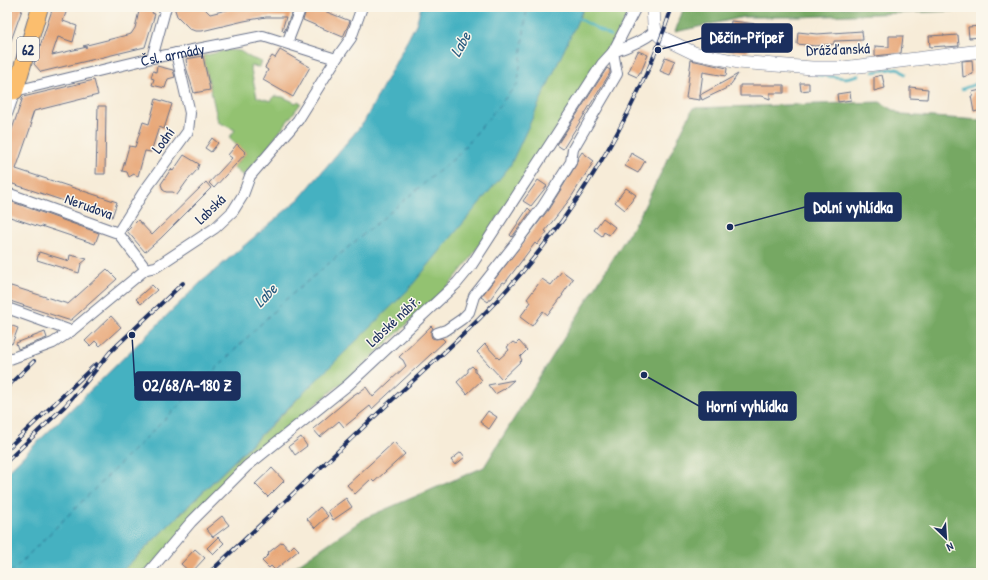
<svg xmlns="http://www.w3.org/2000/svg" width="988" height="580" font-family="'Patrick Hand',sans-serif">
<rect width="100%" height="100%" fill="#fbf7ec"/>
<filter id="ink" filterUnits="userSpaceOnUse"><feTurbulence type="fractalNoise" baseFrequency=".025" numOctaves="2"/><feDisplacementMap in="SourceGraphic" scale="8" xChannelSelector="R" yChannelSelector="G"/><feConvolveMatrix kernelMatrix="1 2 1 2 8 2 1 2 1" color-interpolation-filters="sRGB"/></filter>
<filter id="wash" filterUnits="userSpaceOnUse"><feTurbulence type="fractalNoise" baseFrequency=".012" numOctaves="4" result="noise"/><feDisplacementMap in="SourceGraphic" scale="16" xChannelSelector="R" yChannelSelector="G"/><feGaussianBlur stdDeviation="0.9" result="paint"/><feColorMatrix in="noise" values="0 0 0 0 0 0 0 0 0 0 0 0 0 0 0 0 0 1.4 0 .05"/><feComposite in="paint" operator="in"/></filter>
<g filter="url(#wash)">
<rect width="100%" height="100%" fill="#f7ecd8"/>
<!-- green -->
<g fill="#93c271" stroke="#577868">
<path d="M584 7H632L609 49 468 262 450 284 360 368 264 446 144 573H120L295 402 580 17Z"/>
<path d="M227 50 240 51 251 58 262 62 259 67 250 66 257 97 271 101 274 96 283 97 296 103 298 101 301 103 266 150 243 176 233 167 246 153 229 138 235 130 218 122 203 56Z"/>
</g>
<!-- forest -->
<g fill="#76a863" stroke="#486c60">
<path d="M684 7H981V10L799 17H744L675 32Z"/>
<path d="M880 102 902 115 981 120V573H286L365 518 484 467 640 215 693 108Z"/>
</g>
<!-- water -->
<path fill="#44b1c1" stroke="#307090" d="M421 7H584L510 166 408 290 120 573H7V472L200 283 299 199 364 122 416 24Z"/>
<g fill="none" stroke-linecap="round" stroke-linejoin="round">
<!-- stream -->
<g stroke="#44b1c1" stroke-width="2.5">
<path d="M578 18 611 36"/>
<path d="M873 72 897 68 905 74"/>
<path d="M817 75 846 78 859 75"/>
<path d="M962 89 981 82"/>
</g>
<!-- ferry -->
<path stroke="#295c81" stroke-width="1" stroke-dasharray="5 4" stroke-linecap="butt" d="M10 573 284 301 457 156 518 83 527 7"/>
</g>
<g id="blocks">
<!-- building -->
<g fill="#e8a879">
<path d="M10 7H23L8 49H7V15Z"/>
<path d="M53 7H68L63 21 77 26 73 42 58 37 52 55 87 47 83 46 131 34 135 28 140 7H154L152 13 155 14 145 47 41 72 34 64Z"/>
<path d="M174 7H203L210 14 239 7H294L284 32 282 30 286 17H266L244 21 202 31H195L190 29 177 16Z"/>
<path d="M307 7H314L350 21 343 37 303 20Z"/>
<path d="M731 21 757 24 760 38H750L748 52 727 50Z"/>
<path d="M981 26V37L969 38 968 27Z"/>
<path d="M862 31 863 40 834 41V44L815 46 797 44 798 32 817 34Z"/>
<path d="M944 35V36L958 35 959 46 945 47V46L930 47 929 36Z"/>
<path d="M889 36H903L901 53 875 56V46L889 47Z"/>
<path d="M280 50 310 67 293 97 263 80 268 70 265 68 266 65 272 56 275 58Z"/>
<path d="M638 51 648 55 641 72H640L637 77 628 73Z"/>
<path d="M203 56 210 90 194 93 186 67 187 66 186 59Z"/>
<path d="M665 57 675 61 670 75 660 71Z"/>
<path d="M691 60 727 68 726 76 703 72 700 95 738 74 729 87 702 100 700 95V100L686 98Z"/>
<path d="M972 60 973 74 963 77 962 61Z"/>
<path d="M157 66 173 70 175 77 168 79 165 88 152 85 154 79 151 78 153 71 156 72Z"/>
<path d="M607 68 610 70V73L563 149 557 145Z"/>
<path d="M882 75 885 88 874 91V77Z"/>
<path d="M94 80 98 95 34 111 30 123H32L16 169 117 202 112 217 7 182V144L23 97Z"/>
<path d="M800 83H809V90L801 91Z"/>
<path d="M740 85H784V93H770V99L762 96H740Z"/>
<path d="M910 87 928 89 927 99 910 98Z"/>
<path d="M981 90V110L974 112 971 96H973L972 92Z"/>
<path d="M850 92 851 100 838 102 837 94Z"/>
<path d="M156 99 172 104 164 129 159 127 151 152 145 151 138 176 134 174 129 177 127 172 122 171 129 146 135 147 143 122 149 124Z"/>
<path d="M98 106H106L105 174H96Z"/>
<path d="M212 138 218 143 211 152 205 148Z"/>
<path d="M237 144 246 153 214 188 209 183 232 158 228 155Z"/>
<path d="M582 152 594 161 570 199 545 231 547 232 537 245 535 243 505 283 503 282 488 302 481 297 548 210 576 165 578 158Z"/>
<path d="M631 153 645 161 638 173 625 166Z"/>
<path d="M184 155 199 164 197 170 187 181 177 195 173 192H166L163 190 161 184 171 169 173 171Z"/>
<path d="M538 180 547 186 531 206 523 201Z"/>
<path d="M206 182 211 188 161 238 145 252 127 231 138 220 152 235Z"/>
<path d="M626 188 636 195 625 210 615 202Z"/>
<path d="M7 200 99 233 95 244 41 226 40 227 7 216Z"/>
<path d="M528 208 531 211 512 237 510 235Z"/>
<path d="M603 218 615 227 609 235 604 232 602 236 594 230Z"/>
<path d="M39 252 69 261 70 255 87 259 81 264 79 273 37 260Z"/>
<path d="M107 269 117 279 71 320H68L7 300V287H10L11 286 68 304Z"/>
<path d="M562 271 573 279 562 295H563L548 315 543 311 532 326 520 317 531 302 527 299 542 279 551 285Z"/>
<path d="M152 285 157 290 141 304 136 299Z"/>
<path d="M111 316 121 327 100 346 95 341 90 346 85 341Z"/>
<path d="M7 324 18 328 12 344 7 342Z"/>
<path d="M431 326 433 328 431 331V335L432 338 436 339 442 338 445 341 372 409 370 406 344 427 339 421 320 437 313 429 352 396 358 392V393L366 387 373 397 406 366 403 360 399 357Z"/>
<path d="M45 332 47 338 18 349 16 343Z"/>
<path d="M519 341 527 350 520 357 522 360 502 379 477 352 485 344 499 359 509 350 507 347 513 342 516 344Z"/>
<path d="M472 366 475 369V372L482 380 467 394 457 382 468 372V369Z"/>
<path d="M514 380 504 389 495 394 488 385Z"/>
<path d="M488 411 497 417 489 429 480 422Z"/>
<path d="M301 437 307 446 295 455 289 446Z"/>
<path d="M394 442 405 454 374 482 371 479 355 494 347 485Z"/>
<path d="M461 452 465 457 455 465 451 460Z"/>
<path d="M272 468 284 481 268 497 255 484Z"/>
<path d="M346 498 352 507 333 520 328 511Z"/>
<path d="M320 507 328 516 315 528 307 519Z"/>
<path d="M222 516 229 525 213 537 206 529Z"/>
<path d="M218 537 224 543 213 554 207 548Z"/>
<path d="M282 542 289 550 294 545 299 550 275 570 271 566 269 568 262 561 269 554 268 553Z"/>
<path d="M195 549 205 558 191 573 181 564Z"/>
</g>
</g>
</g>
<g filter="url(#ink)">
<use href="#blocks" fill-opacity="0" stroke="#687189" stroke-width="1"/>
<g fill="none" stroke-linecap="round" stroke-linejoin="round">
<defs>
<g id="minor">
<path d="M287 43 301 7"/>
<path d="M613 52C628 47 643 41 655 31"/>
<path d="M152 58 166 7"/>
<path id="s1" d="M7 114 15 91 152 58 263 36 336 59"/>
<path d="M7 193 118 233 146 269"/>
<path d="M118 233 143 193 188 131 190 113 176 53"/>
<path d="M7 308 71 331"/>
<path d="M437 333 446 330 462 319 469 312 474 296 515 244 543 206 571 162 573 149 617 74 613 52"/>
<path d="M7 360 53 343 71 331 146 269 156 267 215 228 233 211 243 195 250 176 298 120 336 59 351 38 362 7"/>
<path d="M148 573 191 522 247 466 348 385 457 283 471 266 602 64 613 52 636 7"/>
</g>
<path id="tertiary" d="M653 7 654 24 655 31 661 37 694 53 738 62 812 68H843L981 51"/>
<path id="primary" d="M7 92 15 91 40 7"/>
</defs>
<!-- minor casing -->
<use href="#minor" stroke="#687189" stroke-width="12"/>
<!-- tertiary casing -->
<use href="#tertiary" stroke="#687189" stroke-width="14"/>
<!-- primary casing -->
<use href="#primary" stroke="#687189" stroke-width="18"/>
<!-- minor -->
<use href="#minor" stroke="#fff" stroke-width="10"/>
<!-- tertiary -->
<use href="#tertiary" stroke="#fff" stroke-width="13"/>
<!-- primary -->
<use href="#primary" stroke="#fbbe6e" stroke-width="16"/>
<defs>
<g id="rail">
<path d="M7 387 34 361"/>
<path d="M7 449 96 364"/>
<path d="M7 461 65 406 87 381 110 352 183 283"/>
<path d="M209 573C270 516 330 459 390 402 420 374 451 347 480 318 564 234 635 120 672 7"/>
</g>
</defs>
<!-- rail casing -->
<use href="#rail" stroke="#1b2f5e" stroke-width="4"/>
<!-- rail -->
<use href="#rail" stroke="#fbf7ec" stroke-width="2.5" stroke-dasharray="8" stroke-linecap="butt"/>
</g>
</g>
<g text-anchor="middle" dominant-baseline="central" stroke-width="3" stroke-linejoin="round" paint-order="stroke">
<!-- shield labels -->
<rect fill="#fbf7ec" stroke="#5e6b89" stroke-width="1" x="17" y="37" width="22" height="24" rx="3"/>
<g font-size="14" font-weight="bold" fill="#1b2f5e">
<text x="28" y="49">62</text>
</g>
<!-- street labels -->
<g font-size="15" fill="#1b2f5e" stroke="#fbf7ec">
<text transform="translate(838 49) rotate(-2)">Drážďanská</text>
<text stroke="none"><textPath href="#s1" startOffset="186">Čsl. armády</textPath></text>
<text transform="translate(163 140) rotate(-54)">Lodní</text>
<text transform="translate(89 206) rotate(20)">Nerudova</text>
<text transform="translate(210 209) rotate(-44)">Labská</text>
<text transform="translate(393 321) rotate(-43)">Labské nábř.</text>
</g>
<!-- water labels -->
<g font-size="16" font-style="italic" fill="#295c81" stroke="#fbf7ec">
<text transform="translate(460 44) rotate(-60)">Labe</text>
<text transform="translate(265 295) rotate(-46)">Labe</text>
</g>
</g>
<!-- callouts -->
<path fill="none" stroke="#1b2f5e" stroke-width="1.5" d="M658 50L702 38M730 227L805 207M132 335L135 386M644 375L699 406"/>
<g fill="#1b2f5e" stroke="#fbf7ec" stroke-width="1.5">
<circle cx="658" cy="50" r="4"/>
<circle cx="730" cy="227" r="4"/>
<circle cx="132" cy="335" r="4"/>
<circle cx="644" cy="375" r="4"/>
</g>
<g fill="#1b2f5e" stroke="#1b2f5e" stroke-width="1.5">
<rect x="702" y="24" width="90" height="28" rx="4"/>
<rect x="805" y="193" width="96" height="28" rx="4"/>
<rect x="135" y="372" width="105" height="28" rx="4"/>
<rect x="699" y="392" width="97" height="28" rx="4"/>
</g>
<g font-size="16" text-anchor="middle" font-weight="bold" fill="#fff">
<text x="747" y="43">Děčín-Přípeř</text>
<text x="853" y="213">Dolní vyhlídka</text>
<text x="187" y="391">O2/68/A-180 Z</text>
<text x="747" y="412">Horní vyhlídka</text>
</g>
<!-- margin -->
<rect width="988" height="580" fill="none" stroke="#fbf7ec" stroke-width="24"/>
<!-- north arrow -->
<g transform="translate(946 538) rotate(155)" stroke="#fbf7ec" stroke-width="3" paint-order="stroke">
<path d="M0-3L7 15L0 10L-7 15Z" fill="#1b2f5e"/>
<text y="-6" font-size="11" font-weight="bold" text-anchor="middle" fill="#1b2f5e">N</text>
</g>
</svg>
